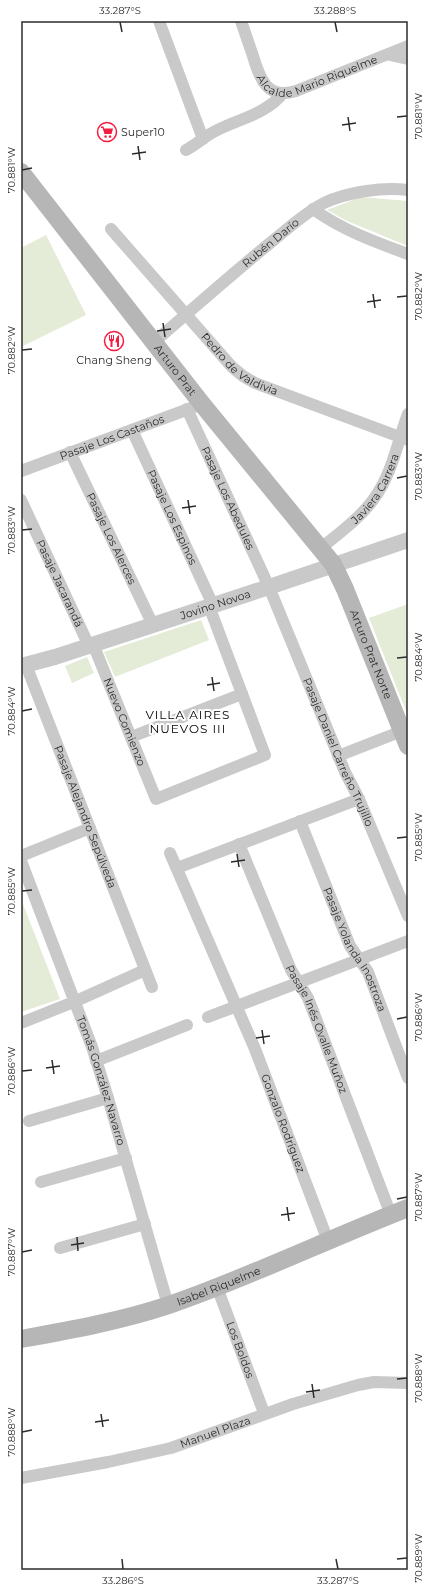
<svg xmlns="http://www.w3.org/2000/svg" width="429" height="1591" font-family="Montserrat,sans-serif">
<rect width="100%" height="100%" fill="#fff"/>
<!-- green -->
<g fill="#e4ecd8">
<path d="M361 197 408 201V246L347 221 327 210Z"/>
<path d="M46 235 86 315 21 347V248Z"/>
<path d="M408 604V716L369 618Z"/>
<path d="M201 620 209 640 115 677 104 652Z"/>
<path d="M87 657 94 673 72 683 65 666Z"/>
<path d="M21 899 60 999 21 1012Z"/>
</g>
<g fill="none" stroke-linecap="round" stroke-linejoin="round">
<!-- minor -->
<g stroke="#c9c9c9" stroke-width="12">
<path d="M159 21 203 139"/>
<path id="s1" d="M241 21C245 33 249 44 253 56 260 79 267 100 296 91L408 46"/>
<path d="M390 55 408 59"/>
<path d="M186 150C195 145 202 139 210 134 233 120 265 116 283 93"/>
<path d="M313 209C342 230 375 242 408 254"/>
<path id="s2" d="M111 229 232 367 243 376 255 383 408 440"/>
<path id="s3" d="M154 342C194 308 234 272 275 239 291 226 306 212 324 203 347 192 382 187 408 190"/>
<path id="s4" d="M187 409 269 587 345 772 359 799 408 916"/>
<path id="s5" d="M132 430 213 605"/>
<path id="s6" d="M70 452 153 625"/>
<path id="s7" d="M21 471 194 407"/>
<path id="s8" d="M21 500 89 646"/>
<path id="s9" d="M320 549C338 534 359 519 373 500 392 475 397 443 408 414"/>
<path id="s10" d="M93 644 156 799 265 755 209 606"/>
<path id="s11" d="M26 665 152 987"/>
<path d="M131 737 242 694"/>
<path d="M338 756 402 731"/>
<path id="s12" d="M300 821 350 946 368 972 408 1078"/>
<path id="s13" d="M239 844 291 970 308 998 391 1215"/>
<path id="s14" d="M170 853 255 1049 328 1241"/>
<path d="M21 856 90 828"/>
<path id="s15" d="M21 861 92 1047 108 1098 168 1305"/>
<path d="M177 868 359 799"/>
<path d="M208 1017 408 941"/>
<path d="M21 1023 76 1001 145 970"/>
<path d="M96 1061 187 1025"/>
<path d="M29 1121 108 1098"/>
<path d="M41 1182 126 1158"/>
<path d="M60 1248 145 1224"/>
<path id="s16" d="M217 1287 264 1413"/>
<path id="s17" d="M21 1478 108 1462 171 1448 293 1404 358 1385 374 1382 408 1383"/>
</g>
<!-- tertiary -->
<path stroke="#c9c9c9" stroke-width="16" id="s18" d="M21 666 55 657 269 587 408 540"/>
<!-- secondary -->
<g stroke="#b6b6b6" stroke-width="18">
<path id="s19" d="M21 172 202 404 333 564 345 589 408 746"/>
<path id="s20" d="M21 1339C71 1330 121 1321 169 1305 250 1277 328 1239 408 1208"/>
</g>
</g>
<!-- ticks -->
<path fill="none" stroke="#2c2c2c" stroke-width="1.5" d="M120 22 122 32M335 22 337 32M348 117 350 131M397 117 407 116M342 125 356 123M138 146 140 160M132 154 146 152M22 170 32 168M373 294 375 308M397 297 407 296M367 302 381 300M163 323 165 337M157 331 171 329M22 350 32 349M397 478 407 476M188 500 190 514M182 508 196 506M22 530 32 529M397 658 407 657M212 677 214 691M207 685 220 683M22 711 32 709M397 838 407 837M237 854 239 867M231 862 245 860M22 891 32 890M397 1019 407 1017M262 1030 264 1044M256 1038 270 1036M52 1060 54 1074M46 1068 60 1066M22 1071 32 1070M397 1199 407 1197M287 1207 289 1221M281 1215 295 1213M77 1237 78 1251M71 1245 84 1243M22 1252 32 1250M397 1379 407 1378M312 1384 314 1398M306 1392 320 1390M101 1414 103 1427M95 1422 109 1420M22 1432 32 1430M122 1559 123 1569M336 1559 338 1569M397 1559 407 1558"/>
<!-- icons -->
<defs>
<symbol id="supermarket-ring" viewBox="-11 -11 22 22"><circle r="9.5" fill="#fff" stroke="#f61c41" stroke-width="1.5"/><path d="M-6-5.5h2.5l.6 2H6L4.5 2H-2.5L-4.4-4H-6ZM-1.5 3.2a1.3 1.3 0 1 0 .1 0ZM3 3.2a1.3 1.3 0 1 0 .1 0Z" fill="#f61c41"/></symbol>
<symbol id="restaurant-ring" viewBox="-11 -11 22 22"><circle r="9.5" fill="#fff" stroke="#f61c41" stroke-width="1.5"/><path d="M-5-6h1v4h1v-4h1v4h1v-4h1v5L-1.5 .5V6h-2V.5L-5-1ZM5-6V6H3V1.5H1.5Q1.5-4 5-6Z" fill="#f61c41"/></symbol>
</defs>
<g fill-rule="evenodd">
<use href="#supermarket-ring" x="96" y="121" width="22" height="22"/>
<use href="#restaurant-ring" x="103" y="330" width="22" height="22"/>
</g>
<g text-anchor="middle" dominant-baseline="central" stroke-width="4" stroke-linejoin="round" paint-order="stroke">
<!-- street labels -->
<g font-size="11" fill="#2c2c2c" stroke="#fff">
<text stroke="none"><textPath href="#s1" startOffset="123">Alcalde Mario Riquelme</textPath></text>
<text stroke="none"><textPath href="#s3" startOffset="153">Rubén Darío</textPath></text>
<text stroke="none"><textPath href="#s2" startOffset="188">Pedro de Valdivia</textPath></text>
<text stroke="none"><textPath href="#s19" startOffset="251">Arturo Prat</textPath></text>
<text stroke="none"><textPath href="#s7" startOffset="97">Pasaje Los Castaños</textPath></text>
<text stroke="none"><textPath href="#s9" startOffset="83">Javiera Carrera</textPath></text>
<text stroke="none"><textPath href="#s4" startOffset="98">Pasaje Los Abedules</textPath></text>
<text stroke="none"><textPath href="#s5" startOffset="96">Pasaje Los Espinos</textPath></text>
<text stroke="none"><textPath href="#s6" startOffset="96">Pasaje Los Alerces</textPath></text>
<text stroke="none"><textPath href="#s8" startOffset="92">Pasaje Jacarandá</textPath></text>
<text stroke="none"><textPath href="#s18" startOffset="204">Jovino Novoa</textPath></text>
<text stroke="none"><textPath href="#s19" startOffset="599">Arturo Prat Norte</textPath></text>
<text stroke="none"><textPath href="#s10" startOffset="84">Nuevo Comienzo</textPath></text>
<text stroke="none"><textPath href="#s4" startOffset="375">Pasaje Daniel Carreño Trujillo</textPath></text>
<text stroke="none"><textPath href="#s11" startOffset="163">Pasaje Alejandro Sepúlveda</textPath></text>
<text stroke="none"><textPath href="#s12" startOffset="140">Pasaje Yolanda Inostroza</textPath></text>
<text stroke="none"><textPath href="#s13" startOffset="201">Pasaje Inés Ovalle Muñoz</textPath></text>
<text stroke="none"><textPath href="#s15" startOffset="234">Tomás González Navarro</textPath></text>
<text stroke="none"><textPath href="#s14" startOffset="293">Gonzalo Rodríguez</textPath></text>
<text stroke="none"><textPath href="#s20" startOffset="205">Isabel Riquelme</textPath></text>
<text stroke="none"><textPath href="#s16" startOffset="67">Los Boldos</textPath></text>
<text stroke="none"><textPath href="#s17" startOffset="200">Manuel Plaza</textPath></text>
</g>
<!-- poi labels -->
<g font-size="11" fill="#2c2c2c" stroke="#fff" text-anchor="start">
<text x="121" y="132">Super10</text>
<text x="114" y="360" text-anchor="middle">Chang Sheng</text>
</g>
<!-- neighbourhood labels -->
<g font-size="12" letter-spacing="1" fill="#000" stroke="#fff">
<text x="188" y="714">VILLA AIRES<tspan x="188" dy="14">NUEVOS III</tspan></text>
</g>
</g>
<!-- border -->
<rect width="429" height="1591" fill="none" stroke="#ffffff" stroke-width="44"/>
<rect x="22" y="22" width="385" height="1547" fill="none" stroke="#2c2c2c" stroke-width="1.5"/>
<g font-size="10" text-anchor="middle" fill="#2c2c2c">
<text x="120" y="14">33.287°S</text>
<text x="335" y="14">33.288°S</text>
<text transform="translate(418 116) rotate(-90)" y="4">70.881°W</text>
<text transform="translate(11 170) rotate(-90)" y="4">70.881°W</text>
<text transform="translate(418 296) rotate(-90)" y="4">70.882°W</text>
<text transform="translate(11 350) rotate(-90)" y="4">70.882°W</text>
<text transform="translate(418 476) rotate(-90)" y="4">70.883°W</text>
<text transform="translate(11 530) rotate(-90)" y="4">70.883°W</text>
<text transform="translate(418 657) rotate(-90)" y="4">70.884°W</text>
<text transform="translate(11 711) rotate(-90)" y="4">70.884°W</text>
<text transform="translate(418 837) rotate(-90)" y="4">70.885°W</text>
<text transform="translate(11 891) rotate(-90)" y="4">70.885°W</text>
<text transform="translate(418 1017) rotate(-90)" y="4">70.886°W</text>
<text transform="translate(11 1071) rotate(-90)" y="4">70.886°W</text>
<text transform="translate(418 1197) rotate(-90)" y="4">70.887°W</text>
<text transform="translate(11 1252) rotate(-90)" y="4">70.887°W</text>
<text transform="translate(418 1378) rotate(-90)" y="4">70.888°W</text>
<text transform="translate(11 1432) rotate(-90)" y="4">70.888°W</text>
<text transform="translate(418 1558) rotate(-90)" y="4">70.889°W</text>
<text x="123" y="1584">33.286°S</text>
<text x="338" y="1584">33.287°S</text>
</g>
</svg>
